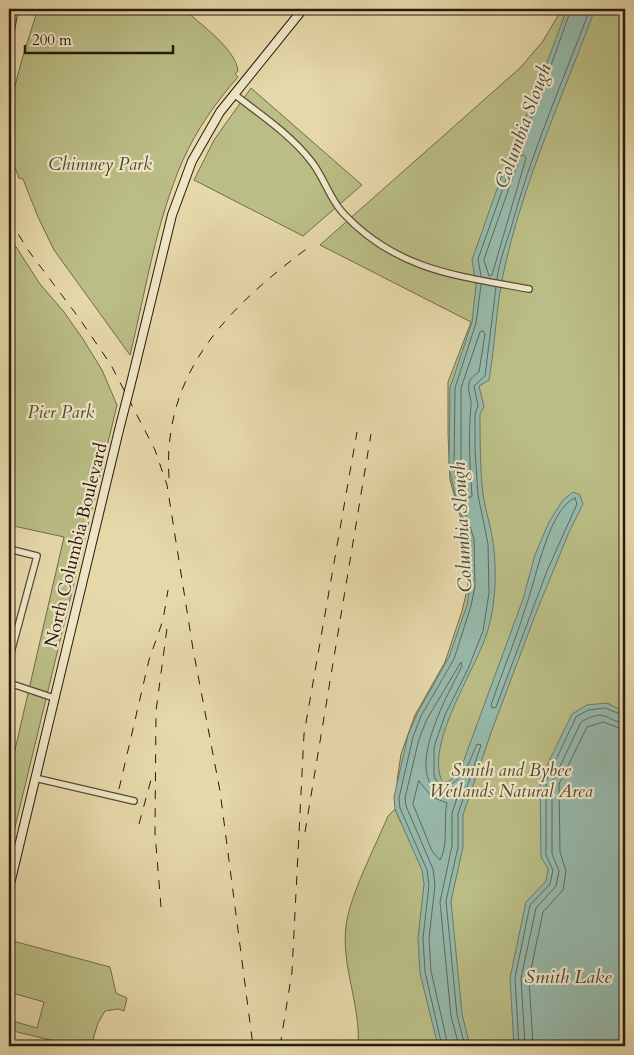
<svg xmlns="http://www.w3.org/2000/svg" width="634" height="1055" font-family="Cardo,serif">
<rect width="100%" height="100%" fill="#e6d8a9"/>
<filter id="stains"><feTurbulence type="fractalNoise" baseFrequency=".004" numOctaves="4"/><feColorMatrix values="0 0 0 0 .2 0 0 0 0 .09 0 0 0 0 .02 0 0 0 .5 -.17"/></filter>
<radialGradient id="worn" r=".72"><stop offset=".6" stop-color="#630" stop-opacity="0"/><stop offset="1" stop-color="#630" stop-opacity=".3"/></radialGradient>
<!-- green -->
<g fill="#babd85" stroke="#716b4a">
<path d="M38 9H187V12C203 26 236 50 238 71L235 74 238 77C216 102 197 129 183 160 156 221 146 290 130 355L54 250 38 217 23 179 19 178C15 167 10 156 9 144 5 106 26 46 38 9Z"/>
<path d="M562 9H625V1046H358C361 1005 341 967 346 926 349 897 376 845 388 816L395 809 401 823 397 781 401 754 415 715 445 662 462 611 468 586 466 537 450 480 448 434V382L471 322 320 245 520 68 543 41Z"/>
<path d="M251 88 362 185 303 236 194 180 214 140Z"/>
<path d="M9 236 40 284 64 312 83 339 102 370 117 405 9 852V776L64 537 9 525V250L12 254 13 252 9 246Z"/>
<path d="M9 940 110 967 116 993 127 998 124 1011 118 1009 105 1011 98 1023 91 1046H75L9 1030V1020L37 1028 44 1002 12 993 9 1005Z"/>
</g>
<!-- water -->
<g fill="#96b9ab" stroke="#6a796d">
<path d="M567 9H595C563 96 522 184 503 275 496 309 495 345 489 380L479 386 484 407 480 414C480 440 480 467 483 494 485 510 491 526 493 542 497 571 496 605 487 633 475 671 423 747 443 783L451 780 461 768 523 599 535 555 549 522 563 500 573 492 580 495 583 504 569 532 534 618 492 730 463 815V847L451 901 462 1014 470 1046H438L420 973 418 938 424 884 422 870 395 809 394 797 408 735 417 714 449 657 467 605 470 585 469 540 455 494 449 468 450 388 472 322 476 285 472 260 509 155 533 100Z"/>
<path d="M607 703 625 712V1046H514L510 978 526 902 546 881 548 869 541 857 540 780 572 714 587 705Z"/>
</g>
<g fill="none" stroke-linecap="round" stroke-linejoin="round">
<!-- shore -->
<g stroke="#5f695d" stroke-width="1">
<path d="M521 155H524L526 158 492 275 489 276 484 260Z"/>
<path d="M481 276 478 259 514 157 538 102 571 9"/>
<path d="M497 279C499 262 506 244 511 228 531 153 563 81 590 9"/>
<path d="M483 331 485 334 479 372C475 375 470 378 469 383 467 391 472 399 471 406 468 436 470 466 472 496L470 498 465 491 461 467V388L480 332Z"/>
<path d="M575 498 577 504 547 571 496 707 492 708 491 705C503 670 517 636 528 600 536 577 550 507 575 498Z"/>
<path d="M419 781 432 797 447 803C443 820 449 845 440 860L432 851 413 804Z"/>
<path d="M442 1046 425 972 423 938 429 885 427 870 400 808 399 798 413 737 421 716 454 659 471 606 475 586 474 539 459 492 454 467 455 388 476 323 481 285"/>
<path d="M448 1046 431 971 429 938 435 885 433 869 406 806 405 798 419 739 427 719 461 662 462 666C449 693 406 766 437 792L446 793 456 789 459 792 452 813V846L440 902 451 1016 459 1046"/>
<path d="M465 1046 457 1015 446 901 458 847V814L481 745 477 744C469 762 464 781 444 787L439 785 434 776V747L445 715 468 669 483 631 489 593 488 544 478 495 475 450V414L478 406 474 386 485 376 496 287"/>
<path d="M519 1046 515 978 530 905 550 884 553 870 546 855V781L576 717 588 710 605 708 625 716"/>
<path d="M525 1046 521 978 536 908 556 886 559 871 552 854V783L581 722C607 707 604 721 625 723"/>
<path d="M533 1046 529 979 543 912 563 890 566 871 560 852 559 784 587 727 603 722 625 730"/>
</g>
<defs>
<g id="minor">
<path d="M9 42 15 9"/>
<path d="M234 94C261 115 290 134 311 161 324 177 329 198 343 213 396 270 457 276 529 289"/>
<path d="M9 549 37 556 9 660"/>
<path d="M9 683 54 698"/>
<path d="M35 778 134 801"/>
</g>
<g id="secondary">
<path d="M133 375 172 215 192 161 220 112 303 9"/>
<path d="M9 888 119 430"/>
</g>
</defs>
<!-- minor casing -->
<use href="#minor" stroke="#584936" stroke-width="8"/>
<!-- secondary casing -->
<use href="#secondary" stroke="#28190f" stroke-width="10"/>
<!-- minor -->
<use href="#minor" stroke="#efe6c7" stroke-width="5.5"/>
<!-- secondary -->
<use href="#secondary" stroke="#efe6c7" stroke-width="8"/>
<!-- rail -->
<g stroke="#28190f" stroke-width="1" stroke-dasharray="9 9" stroke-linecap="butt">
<path d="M9 219 28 250 79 318 111 365 155 450 167 485 193 649 220 791 253 1046"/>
<path d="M169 478C162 371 230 306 309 247"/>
<path d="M119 789 149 660 163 620 168 590"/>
<path d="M139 824 152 776"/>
<path d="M305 832 371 434"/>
<path d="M161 907 155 833 156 711 167 628"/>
<path d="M280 1046 292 972 304 734 357 432"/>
</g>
<defs>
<path id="secondary-bridge" d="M119 430 133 375"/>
</defs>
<!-- secondary-bridge casing -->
<use href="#secondary-bridge" stroke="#28190f" stroke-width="10" stroke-linecap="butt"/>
<!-- secondary-bridge -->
<use href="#secondary-bridge" stroke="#efe6c7" stroke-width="8"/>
</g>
<g text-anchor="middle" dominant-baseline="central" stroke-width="4.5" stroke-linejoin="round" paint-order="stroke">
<!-- park labels -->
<g font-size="18" font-style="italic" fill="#544a32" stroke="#efe6c7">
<text x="100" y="164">Chimney Park</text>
<text x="61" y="412">Pier Park</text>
<text x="511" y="770">Smith and Bybee<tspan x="511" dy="21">Wetlands Natural Area</tspan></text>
</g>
<!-- street labels -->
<g font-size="18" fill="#28190f" stroke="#efe6c7">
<text transform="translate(76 545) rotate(-76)">North Columbia Boulevard</text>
</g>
<!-- water labels -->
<g font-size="19" font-style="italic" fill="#49493e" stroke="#efe6c7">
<text transform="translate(523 126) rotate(-70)">Columbia Slough</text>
<text transform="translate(462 527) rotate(-93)">Columbia Slough</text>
<text x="568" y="977">Smith Lake</text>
</g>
</g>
<!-- margin -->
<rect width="634" height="1055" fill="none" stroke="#e6d8a9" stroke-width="30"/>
<rect x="10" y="10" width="614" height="1035" fill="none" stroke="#28190f" stroke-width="2.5"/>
<rect x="15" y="15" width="604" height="1025" fill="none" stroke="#28190f"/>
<!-- scale -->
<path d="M25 45v8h148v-8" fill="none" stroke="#28190f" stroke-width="2.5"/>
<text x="32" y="45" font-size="15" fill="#28190f" stroke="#efe6c7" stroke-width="4" paint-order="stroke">200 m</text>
<rect width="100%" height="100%" filter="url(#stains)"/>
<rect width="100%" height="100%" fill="url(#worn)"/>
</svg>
